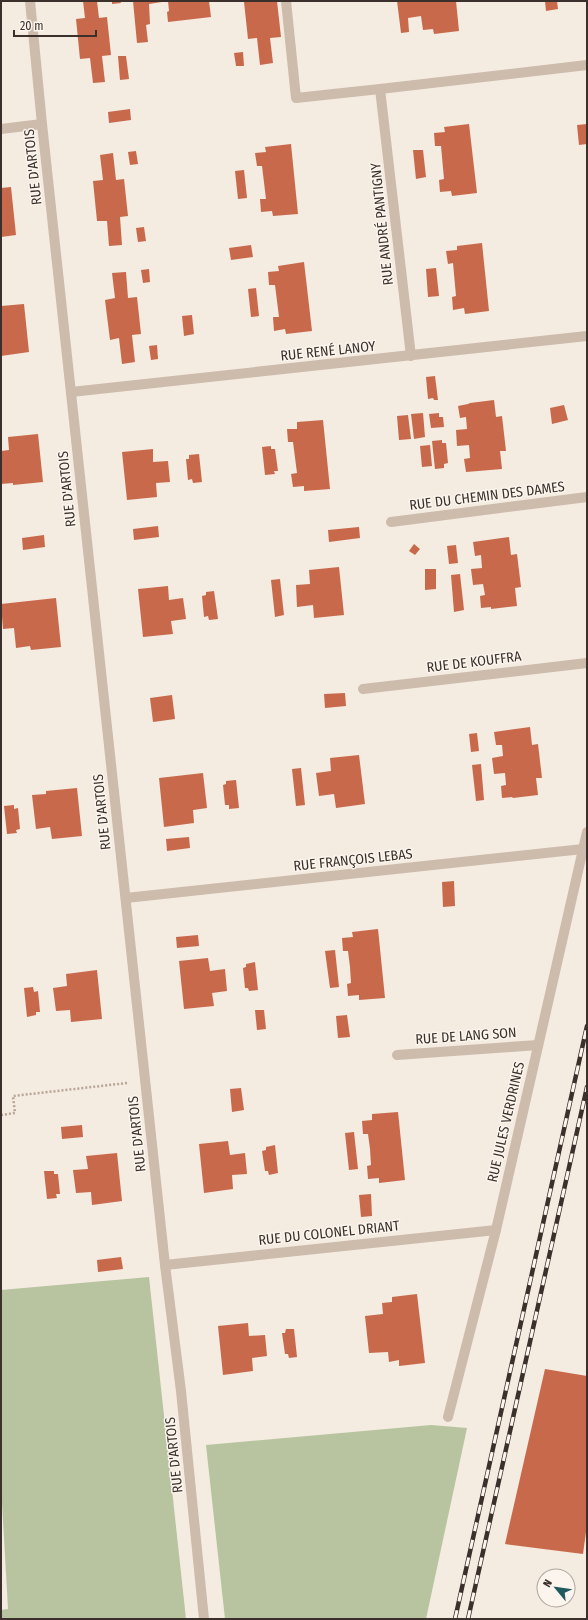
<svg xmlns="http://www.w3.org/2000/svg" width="588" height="1620" font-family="'Fira Sans Condensed',sans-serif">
<rect width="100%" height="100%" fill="#f4ebe1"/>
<!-- green -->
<g fill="#b8c4a0">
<path d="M149 1277 186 1619H1V1610L8 1609 1 1485V1290Z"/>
<path d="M431 1425 467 1428 426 1619H225L206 1445Z"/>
</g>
<!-- building -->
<g fill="#c8694b">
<path d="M83 1H97L99 18 107 17 111 55 102 56 105 82 93 83 90 58 80 59 76 19 85 18Z"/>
<path d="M112 1H120L121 3 112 4Z"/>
<path d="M133 1H168L149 4 150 24 146 25 148 42 137 43Z"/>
<path d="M168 1H209L211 17 168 22 167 12 169 11Z"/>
<path d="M251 1H277L281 37 270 38 273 63 260 65 257 38 248 39 244 2Z"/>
<path d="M397 1H456L459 31 434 34 433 29 423 30 421 16 408 18 409 32 401 33Z"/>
<path d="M545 1H557L558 9 546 11Z"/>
<path d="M243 52 244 66H236L234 53Z"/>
<path d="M118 56H126L129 79 120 80Z"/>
<path d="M130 109 131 120 109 123 108 112Z"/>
<path d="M469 124 477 193 452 196 451 191 440 192 439 180 444 179 441 146H435L434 133 445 132 444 127Z"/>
<path d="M587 124V144L579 145 577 125Z"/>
<path d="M291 144 298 214 273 216 272 211 261 212 260 199H266L262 166H257L255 153 266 152 265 147Z"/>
<path d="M413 150H423L426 177 416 179Z"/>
<path d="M136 151 138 164 130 165 128 152Z"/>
<path d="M113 153 116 180 124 179 128 216 120 217 122 245 109 246 107 221H97L93 181 103 180 100 155Z"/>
<path d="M244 170 247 198 238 199 235 171Z"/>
<path d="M11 187 16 235 1 237V188Z"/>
<path d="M144 227 146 241 138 242 136 228Z"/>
<path d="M482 243 489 311 465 314 464 308 453 310 452 297 456 296 453 263 448 264 446 251 457 250V246Z"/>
<path d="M251 245 253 257 231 260 229 248Z"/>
<path d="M304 262 312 331 286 334 285 329 274 331 273 317H279L275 285H269L268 272 279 271 278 266Z"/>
<path d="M436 268 439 296 428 297 426 269Z"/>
<path d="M149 269 150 282 143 283 141 270Z"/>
<path d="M126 272 128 298 137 297 141 334 132 335 135 362 122 364 119 338 110 340 105 300 115 298 112 273Z"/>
<path d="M256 288 259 316 251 317 248 289Z"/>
<path d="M24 304 29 352 1 356V306Z"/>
<path d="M192 315 194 334 184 336 182 316Z"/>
<path d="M157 345 158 359 151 360 149 346Z"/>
<path d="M435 376 438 400H434L433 398 428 399 426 377Z"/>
<path d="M494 400 496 417 502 416 506 451H500L502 469 466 472 464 459 470 458 469 445 457 446 456 430 467 429 466 417 460 418 458 406 468 404 470 403Z"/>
<path d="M564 405 568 420 552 424 550 408Z"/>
<path d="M423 413 425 437 414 439 411 414Z"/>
<path d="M439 413V417H443L444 427 431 428 429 414Z"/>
<path d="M408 415 411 439 399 440 397 416Z"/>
<path d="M323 420 330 489 304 491V486L293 487 291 474 297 473 293 442H288L287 429H297V422Z"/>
<path d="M38 434 43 482 13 485V483L1 484V451L9 450 8 437Z"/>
<path d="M442 440V443H446L448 463 444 464V468L435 469 432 441Z"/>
<path d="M430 445 432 466 422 467 420 446Z"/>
<path d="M271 446V449H275L278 471H274L275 474 265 475 262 447Z"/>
<path d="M153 449V462L168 461 170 482 156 483 157 497 127 500 122 452Z"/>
<path d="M199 454 202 482 193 483 192 479 188 480 186 459H189V455Z"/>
<path d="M158 526 159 537 134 540 133 529Z"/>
<path d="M359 527 360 538 329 542 328 530Z"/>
<path d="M44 535 45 547 23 550 22 538Z"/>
<path d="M509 537 511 555 517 554 521 587 515 588 517 606 491 609V607L481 608 480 596 485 595 483 584 473 585 471 569 482 568 481 555 475 556 473 542Z"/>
<path d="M414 544 420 549 415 555 409 551Z"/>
<path d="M456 545 458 563 449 564 447 546Z"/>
<path d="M339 567 344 615 314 618 313 605 297 607 296 585 310 584 309 570Z"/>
<path d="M425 569H436V589L425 590Z"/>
<path d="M460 574 464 610 454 612 451 575Z"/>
<path d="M280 579 284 615 275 617 271 580Z"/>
<path d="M168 586 169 600 183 598 186 619 171 621 173 634 143 637 138 589Z"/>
<path d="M214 591 218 619 209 620 208 616 204 617 202 596 206 595V592Z"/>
<path d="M56 598 61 647 31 650 30 646 16 648 14 628 3 629 1 604Z"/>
<path d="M345 693 346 706 325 708 324 694Z"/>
<path d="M172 695 175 719 153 722 150 698Z"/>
<path d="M530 727 532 745 538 744 542 778H536L538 795 513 798 512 797 502 798 501 786 506 785 505 773 494 774 492 758 503 756 502 745H496L494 732Z"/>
<path d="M477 733 479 751 471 752 469 734Z"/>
<path d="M359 755 365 804 336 808 334 794 319 796 316 773 331 771 330 758Z"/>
<path d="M481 764 484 800 476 801 472 765Z"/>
<path d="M301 768 305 805 296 806 292 769Z"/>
<path d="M203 773 207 808 193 810 194 823 164 827 159 778Z"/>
<path d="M236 780 239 808 229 809V805H225L223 785 226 784V781Z"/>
<path d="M77 788 82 836 52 839 50 827 36 829 32 795 46 794V791Z"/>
<path d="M14 805V809L18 808 20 829 16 830 17 833 7 834 4 806Z"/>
<path d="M189 837 190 848 167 851 166 839Z"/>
<path d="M454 881 455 906 443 907 442 882Z"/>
<path d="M378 929 385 998 359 1000V995L348 996 347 984 351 983 350 967 348 951H343L342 938 353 937 352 932Z"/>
<path d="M198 935 199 946 177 948 176 937Z"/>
<path d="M335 950 339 987 330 988 325 951Z"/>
<path d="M208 958 210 971 225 969 227 991 212 993 214 1006 184 1009 179 961Z"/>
<path d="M255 962 258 990 249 991 248 988H245L243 968 246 967V964Z"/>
<path d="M97 970 102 1019 71 1022 70 1010 56 1011 53 988 67 986 66 974Z"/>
<path d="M33 987 34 992 38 991 40 1012H36V1015L27 1017 24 988Z"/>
<path d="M255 1010H264L266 1029 257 1030Z"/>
<path d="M347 1015 350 1037 338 1038 336 1016Z"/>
<path d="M241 1088 244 1110 232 1112 230 1089Z"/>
<path d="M398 1112 405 1180 379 1183V1178L368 1179 367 1166 371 1165 370 1149 368 1134H363L362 1121 372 1120V1114Z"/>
<path d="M82 1125 83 1137 62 1139 61 1127Z"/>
<path d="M354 1132 358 1169 349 1170 345 1133Z"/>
<path d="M228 1141 230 1155 245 1153 247 1174 232 1175 233 1189 204 1193 199 1144Z"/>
<path d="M275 1145 278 1173 269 1175 268 1171H265L262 1151 266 1150V1147Z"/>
<path d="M117 1153 122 1201 92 1205 91 1192 76 1193 73 1170 88 1169 86 1156Z"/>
<path d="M44 1171H54V1174H58L60 1194H56L57 1198 47 1199Z"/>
<path d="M371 1194 372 1216 361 1217 359 1195Z"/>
<path d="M121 1257 123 1269 98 1272 97 1260Z"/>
<path d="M417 1294 425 1363 399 1366V1360L389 1362 388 1352 369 1353 365 1316 383 1314 382 1303 392 1302V1297Z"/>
<path d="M248 1323 249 1336 265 1335 267 1356 252 1358 253 1371 223 1375 218 1326Z"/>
<path d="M286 1329H294L297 1357 289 1358 288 1354H285L282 1333H285Z"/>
<path d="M545 1369 587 1376V1525L583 1554 505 1544Z"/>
</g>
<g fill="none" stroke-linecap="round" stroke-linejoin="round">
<!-- path -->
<path stroke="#b9a596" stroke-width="2.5" stroke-dasharray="2 2" stroke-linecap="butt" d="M1 1115 15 1113 13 1096 127 1083"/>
<!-- minor -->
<g stroke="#cdbbac" stroke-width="10">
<path d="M30 1 42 124 165 1265 181 1391 204 1619"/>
<path d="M286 1 296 98 380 89"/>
<path d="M1 129 42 124"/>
<path d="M411 356 380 89 587 65"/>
<path d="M71 392 587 336"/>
<path d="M391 522 587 497"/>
<path d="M363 689 587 663"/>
<path d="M126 898 583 849"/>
<path d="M397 1055 538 1045"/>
<path d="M165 1265 496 1230"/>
<path d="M448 1417 496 1230 587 832"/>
</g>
<defs>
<g id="rail">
<path d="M455 1619 587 1026"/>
<path d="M468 1619 587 1087"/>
</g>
</defs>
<!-- rail casing -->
<use href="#rail" stroke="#3b302b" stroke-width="4.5"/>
<!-- rail -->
<use href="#rail" stroke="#fbf5ee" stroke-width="3" stroke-dasharray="9" stroke-linecap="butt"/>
</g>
<g text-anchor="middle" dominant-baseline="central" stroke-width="3" stroke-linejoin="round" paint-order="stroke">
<!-- street labels -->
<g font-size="14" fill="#3b302b" stroke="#fbf5ee">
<text transform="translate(33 167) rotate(-96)">RUE D'ARTOIS</text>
<text transform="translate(382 224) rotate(-96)">RUE ANDRÉ PANTIGNY</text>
<text transform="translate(328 351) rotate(-6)">RUE RENÉ LANOY</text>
<text transform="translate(67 489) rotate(-96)">RUE D'ARTOIS</text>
<text transform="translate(487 496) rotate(-7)">RUE DU CHEMIN DES DAMES</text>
<text transform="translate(474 662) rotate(-7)">RUE DE KOUFFRA</text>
<text transform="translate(102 812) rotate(-96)">RUE D'ARTOIS</text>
<text transform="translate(353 860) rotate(-6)">RUE FRANÇOIS LEBAS</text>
<text transform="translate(466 1036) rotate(-4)">RUE DE LANG SON</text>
<text transform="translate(506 1122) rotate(-77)">RUE JULES VERDRINES</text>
<text transform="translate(137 1134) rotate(-96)">RUE D'ARTOIS</text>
<text transform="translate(329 1233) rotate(-6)">RUE DU COLONEL DRIANT</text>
<text transform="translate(174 1455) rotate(-96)">RUE D'ARTOIS</text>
</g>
</g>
<!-- border -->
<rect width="588" height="1620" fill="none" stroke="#3b302b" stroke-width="4"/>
<!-- north arrow -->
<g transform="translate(556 1588) rotate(299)"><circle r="19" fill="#fbf5ee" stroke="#aea6a0"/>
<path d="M0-3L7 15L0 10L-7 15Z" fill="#1f5a5e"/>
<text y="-6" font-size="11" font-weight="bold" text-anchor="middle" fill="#3b302b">N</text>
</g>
<!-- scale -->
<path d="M14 30v6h82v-6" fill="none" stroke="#3b302b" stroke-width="2"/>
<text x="20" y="30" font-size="12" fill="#3b302b" stroke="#fbf5ee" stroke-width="3" paint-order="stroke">20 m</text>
</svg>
